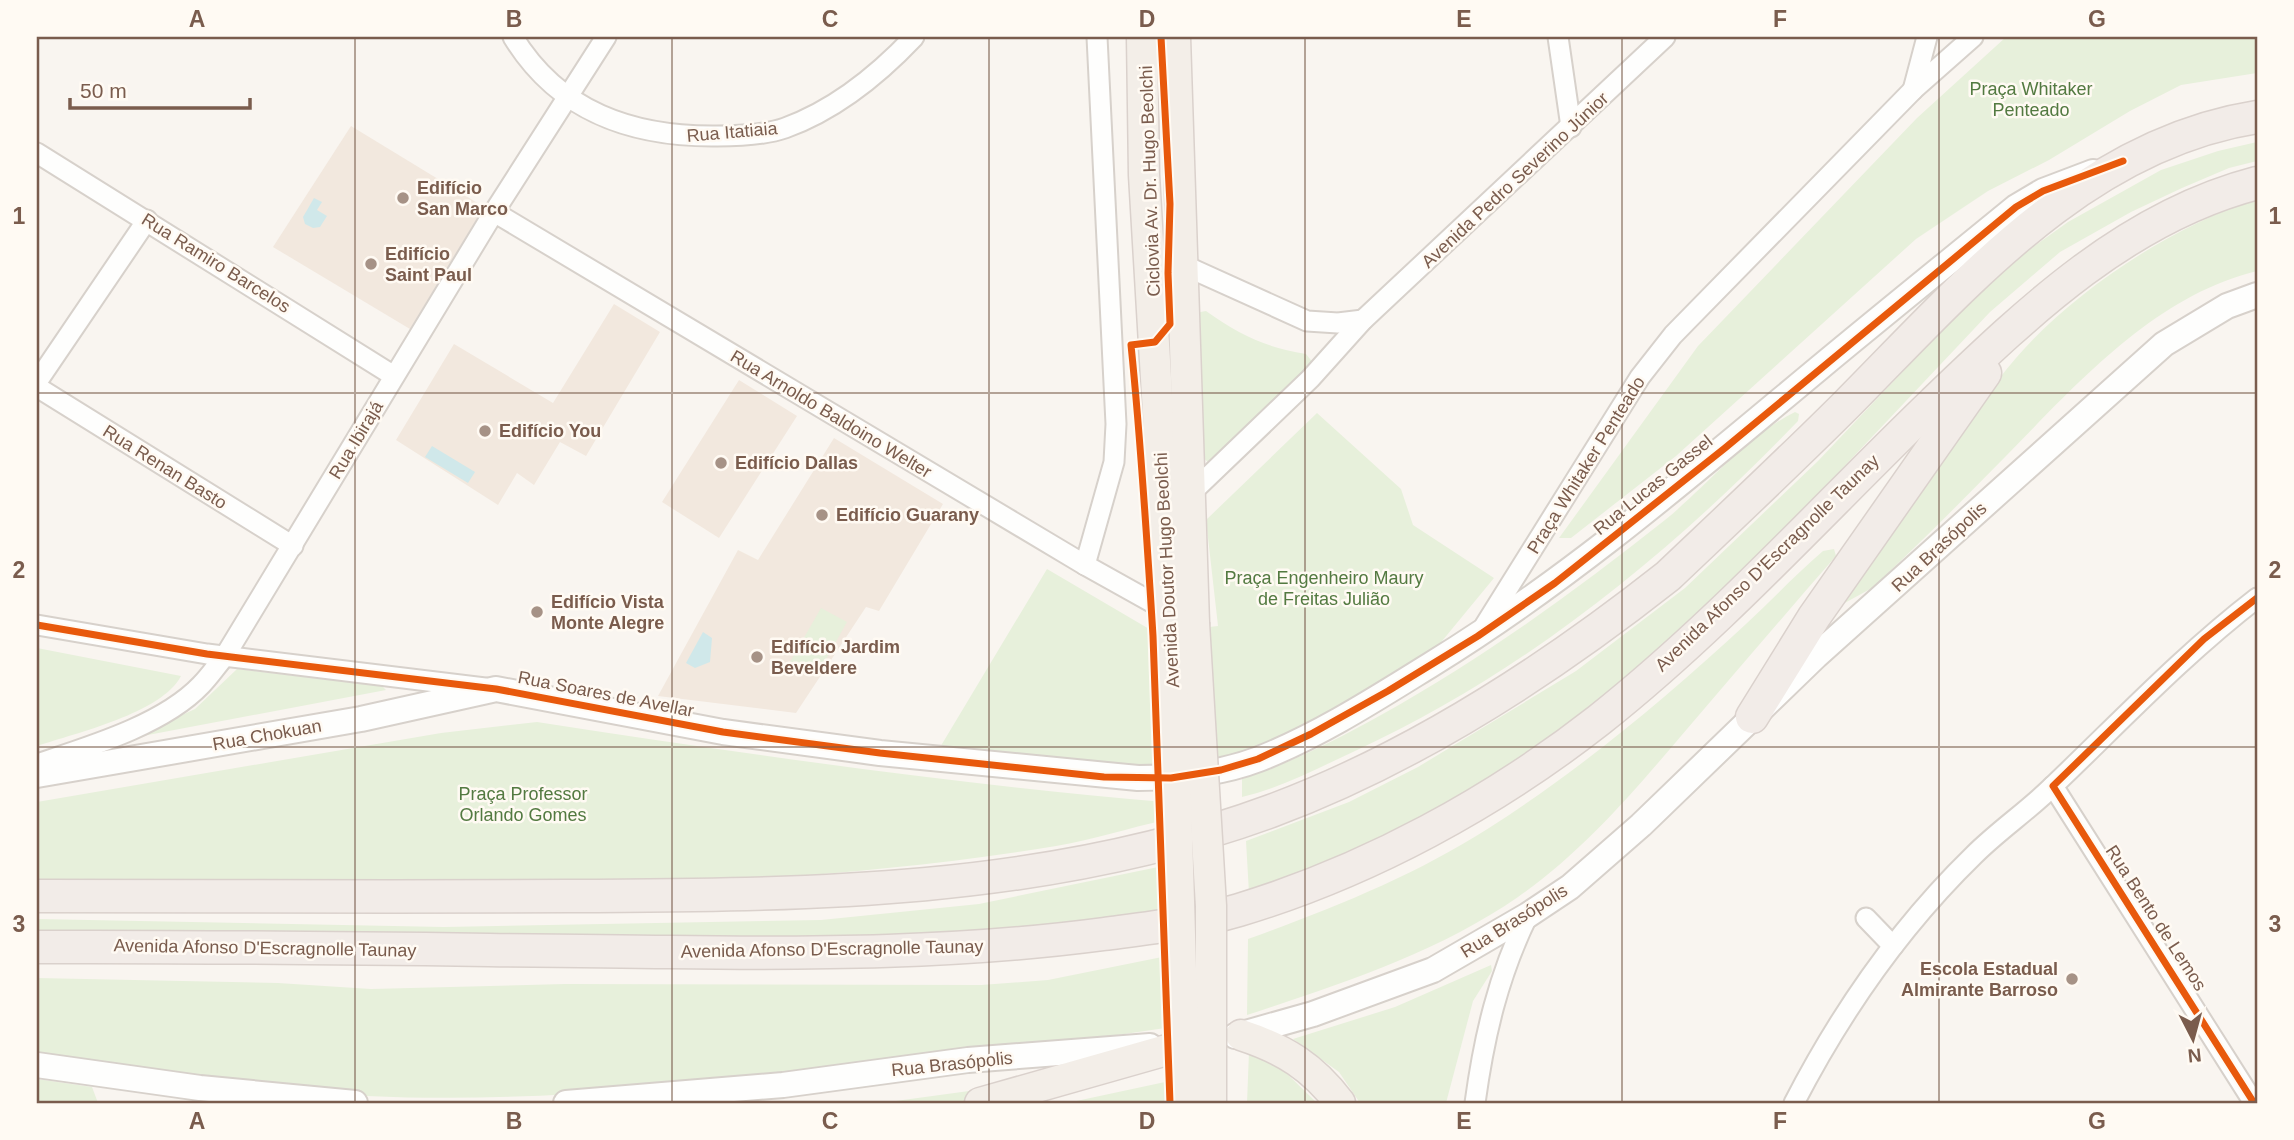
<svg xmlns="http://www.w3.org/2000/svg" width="2294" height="1140" font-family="Arial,sans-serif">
<rect width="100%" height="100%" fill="#f9f5f0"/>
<!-- residential -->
<g fill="#f2e8de">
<path d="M351 126 484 207 410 329 273 247Z"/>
<path d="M614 304 660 332 586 456 560 442 534 485 517 473 498 505 396 440 454 344 553 403Z"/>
<path d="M739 380 797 416 719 538 662 502Z"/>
<path d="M834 438 943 504 879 611 866 607 796 713 658 696 738 550 758 560Z"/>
</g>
<!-- green -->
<g fill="#e7f0db">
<path d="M2006 37H2257V73L2181 85 2130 111 2049 160 1988 191 1916 239 1676 456 1571 538H1559L1698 346 1917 118Z"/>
<path d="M2257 142V161L2229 168 2182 188 2131 212 2060 252 1990 312 1737 580C1673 642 1604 706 1530 755 1441 812 1348 857 1249 893L1246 841 1349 802 1418 767 1576 671 1685 588 1818 461 1978 292 2019 257 2068 222 2161 170 2218 151Z"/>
<path d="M2257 199V271C2154 296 2077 384 2006 456 1962 501 1918 545 1872 588L1841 605C1876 554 1912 503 1947 453 1969 421 1991 387 2016 358 2075 290 2172 226 2257 199Z"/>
<path d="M1206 311C1240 335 1264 347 1306 354L1314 364 1219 461 1208 462 1202 457 1195 313Z"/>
<path d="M1795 412 1799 414 1798 421C1669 555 1524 673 1355 751 1318 768 1281 788 1242 797V779C1291 763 1336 740 1381 715 1482 659 1574 592 1665 520 1706 487 1748 435 1795 412Z"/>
<path d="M1317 413 1401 489 1413 525 1494 578 1433 652 1317 720 1243 755 1174 769 939 749 1047 569 1156 633 1218 626 1206 520Z"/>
<path d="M1834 549 1836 556C1786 613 1737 671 1687 729 1636 789 1584 851 1518 897 1437 953 1341 984 1247 1015L1248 939C1331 909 1414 876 1489 828 1580 770 1666 698 1746 624 1772 600 1796 574 1823 551Z"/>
<path d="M821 608 847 622 816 677 790 662Z"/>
<path d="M37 648 181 676C162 713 76 733 37 746Z"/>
<path d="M237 669 382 686 386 690 132 738 195 709Z"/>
<path d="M537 722C746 754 954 784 1164 802L1165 820C1129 828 1092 840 1056 846 952 863 847 873 743 880L37 879V802L441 733Z"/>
<path d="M1168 865 1173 919 986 942 37 935V919L444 927 821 920 979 904Z"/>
<path d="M1172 955V1027C1049 1046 926 1060 802 1073 658 1089 513 1103 367 1096 257 1091 147 1073 37 1060V978L278 983 371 989 565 984 981 985 1048 980Z"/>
<path d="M1491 965 1492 971 1473 1001 1446 1103H1360L1339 1072 1293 1039 1395 1007Z"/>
<path d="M1249 1052 1278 1065 1317 1103H1247Z"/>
<path d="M37 1079 92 1087 98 1103H37Z"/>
<path d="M1165 1082 1166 1103H1067Z"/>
<path d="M1013 1085 961 1103H881Z"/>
</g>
<!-- water -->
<g fill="#d0e8ea">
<path d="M314 198 322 202 317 210 327 216 320 227 313 228 305 224 303 217Z"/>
<path d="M432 446 475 472 468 483 425 457Z"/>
<path d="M703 632 712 638 710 662 695 668 686 663Z"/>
</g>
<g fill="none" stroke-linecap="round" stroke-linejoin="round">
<defs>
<g id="minor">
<path d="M513 37C559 112 632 137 717 136 738 136 765 135 785 128 835 110 879 74 914 37"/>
<path d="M1558 37 1571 127"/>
<path d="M1913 90 1927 37"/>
<path d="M37 153 394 376"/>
<path d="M494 212 1085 565 1171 613"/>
<path d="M1181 264 1307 321 1338 323 1363 320"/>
<path d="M37 382 147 220"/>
<path d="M37 387 293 546"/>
<path d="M1188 496 1310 379 1363 320 1665 37"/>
<path d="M1085 565 1114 462 1116 424 1097 37"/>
<path d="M37 625 207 654 485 688"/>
<path d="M1485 625 1640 377 1673 335 1913 90 1973 37"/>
<path d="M37 764C88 747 163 725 201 685 210 676 217 665 225 656L494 212 606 37"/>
<path d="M2053 786 2254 1103"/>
<path d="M1866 918 1893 946"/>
<path d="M1475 1103C1484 1037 1498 976 1528 915"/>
<path d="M1794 1103C1841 1012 1900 927 1974 855 1999 830 2029 810 2054 785 2121 721 2183 655 2257 598"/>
</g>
<g id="tertiary">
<path d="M37 775 361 719 496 689 723 732 880 753 1138 778C1179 778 1220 774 1259 759 1320 735 1377 698 1432 664 1570 579 1693 473 1818 369 1883 315 1950 261 2016 207L2043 191 2093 172"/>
<path d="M1235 1036 1313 1014 1433 970 1528 915 1570 887 1641 825 1816 656 2164 344 2227 306 2257 295"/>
<path d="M37 1065 200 1088 355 1103"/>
<path d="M566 1103 783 1085 968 1060 1150 1046"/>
</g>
<g id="primary">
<path d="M1142 37 1144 175 1171 632"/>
<path d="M1175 37 1194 623"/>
<path d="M1241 1035C1284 1049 1313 1067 1340 1103"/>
<path d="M980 1103 1195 1042"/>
</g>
<g id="trunk">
<path d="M1752 717 1814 617 1985 373"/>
<path d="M37 896C214 896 391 897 568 896 805 895 1046 894 1271 811 1414 758 1549 670 1668 576 1728 519 1789 462 1848 403 1965 285 2084 144 2257 117"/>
<path d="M37 947C248 946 459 950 670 952 816 954 960 953 1104 934 1149 928 1195 923 1239 910 1368 871 1493 803 1599 720 1719 625 1823 509 1933 403 2028 312 2126 217 2257 183"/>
</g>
</defs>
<!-- minor casing -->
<use href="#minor" stroke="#d7d1cb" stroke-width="23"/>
<!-- tertiary casing -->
<use href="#tertiary" stroke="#d7d1cb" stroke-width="28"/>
<!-- primary casing -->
<use href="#primary" stroke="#dad1cc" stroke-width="33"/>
<!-- trunk casing -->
<use href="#trunk" stroke="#dad1cc" stroke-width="35"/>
<!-- minor -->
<use href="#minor" stroke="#fefefd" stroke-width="19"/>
<!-- tertiary -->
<use href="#tertiary" stroke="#fefefd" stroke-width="24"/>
<!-- primary -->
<use href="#primary" stroke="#f3eee8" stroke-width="30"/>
<!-- trunk -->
<use href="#trunk" stroke="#f2ece8" stroke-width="32"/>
<defs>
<g id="rail">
<path d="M1188 617 1210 1001 1207 1103"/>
<path d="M1200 617 1223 1001 1219 1103"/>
</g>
</defs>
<!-- rail casing -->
<use href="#rail" stroke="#e6e3e7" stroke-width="8"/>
<!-- rail -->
<use href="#rail" stroke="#fffaf3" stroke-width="5" stroke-dasharray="16" stroke-linecap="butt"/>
<defs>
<g id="primary-bridge">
<path d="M1194 623 1211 906V1103"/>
<path d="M1171 632 1185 1103"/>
</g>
</defs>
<!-- primary-bridge casing -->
<use href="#primary-bridge" stroke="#dad1cc" stroke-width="33" stroke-linecap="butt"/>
<!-- primary-bridge -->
<use href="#primary-bridge" stroke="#f3eee8" stroke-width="30"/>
<defs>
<g id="cycleway">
<path d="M1161 37 1170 204 1168 273 1170 324 1155 342 1131 345C1141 442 1147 539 1153 636L1170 1103"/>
<path d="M37 625 207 654 496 689 723 732 880 753 1104 777 1171 778 1221 770 1258 759 1311 734 1388 691 1478 636 1555 583 1725 448 2016 207 2043 191 2123 161"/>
<path d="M2254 1103 2053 786 2204 639 2257 598"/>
</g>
</defs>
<!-- cycleway casing -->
<use href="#cycleway" stroke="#fffaf3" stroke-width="11"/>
<!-- cycleway -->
<use href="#cycleway" stroke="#e8590c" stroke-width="7"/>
</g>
<!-- grid -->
<path fill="none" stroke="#7a5c4d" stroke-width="2" stroke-opacity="0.55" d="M355 37V1103M672 37V1103M989 37V1103M1305 37V1103M1622 37V1103M1939 37V1103M37 393H2257M37 747H2257"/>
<!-- markers -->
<g fill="#a69286" stroke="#fffaf3" stroke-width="2.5">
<circle cx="403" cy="198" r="7"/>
<circle cx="371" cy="264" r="7"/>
<circle cx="485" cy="431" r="7"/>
<circle cx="721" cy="463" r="7"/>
<circle cx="822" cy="515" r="7"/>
<circle cx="537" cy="612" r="7"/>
<circle cx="757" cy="657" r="7"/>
<circle cx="2072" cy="979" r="7"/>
</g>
<g text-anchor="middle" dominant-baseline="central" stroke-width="5" stroke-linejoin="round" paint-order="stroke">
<!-- park labels -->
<g font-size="18" fill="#537a41" stroke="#fffaf3">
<text x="2031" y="89">Praça Whitaker<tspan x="2031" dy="21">Penteado</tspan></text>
<text x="1324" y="578">Praça Engenheiro Maury<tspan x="1324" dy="21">de Freitas Julião</tspan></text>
<text x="523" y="794">Praça Professor<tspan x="523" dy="21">Orlando Gomes</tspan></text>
</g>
<!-- street labels -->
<g font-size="18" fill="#7a5c4d" stroke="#fffaf3">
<text transform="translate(732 132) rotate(-5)">Rua Itatiaia</text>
<text transform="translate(1515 180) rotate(-43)">Avenida Pedro Severino Júnior</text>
<text transform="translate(1150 181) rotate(-92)">Ciclovia Av. Dr. Hugo Beolchi</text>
<text transform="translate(216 263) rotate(32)">Rua Ramiro Barcelos</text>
<text transform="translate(831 414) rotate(31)">Rua Arnoldo Baldoino Welter</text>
<text transform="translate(356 440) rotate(-59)">Rua Ibirajá</text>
<text transform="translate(1586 465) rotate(-58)">Praça Whitaker Penteado</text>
<text transform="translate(165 467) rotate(32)">Rua Renan Basto</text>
<text transform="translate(1653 485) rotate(-39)">Rua Lucas Gassel</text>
<text transform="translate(1939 547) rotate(-43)">Rua Brasópolis</text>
<text transform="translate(1767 563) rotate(-44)">Avenida Afonso D'Escragnolle Taunay</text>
<text transform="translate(1167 570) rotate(-93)">Avenida Doutor Hugo Beolchi</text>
<text transform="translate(606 694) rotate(11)">Rua Soares de Avellar</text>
<text transform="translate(267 735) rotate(-10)">Rua Chokuan</text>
<text transform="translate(2156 918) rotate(57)">Rua Bento de Lemos</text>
<text transform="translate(1514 921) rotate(-32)">Rua Brasópolis</text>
<text transform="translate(265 948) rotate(1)">Avenida Afonso D'Escragnolle Taunay</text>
<text transform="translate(832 949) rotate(-1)">Avenida Afonso D'Escragnolle Taunay</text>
<text transform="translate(952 1064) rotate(-6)">Rua Brasópolis</text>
</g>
<!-- poi labels -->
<g font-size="18" font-weight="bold" fill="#7a5c4d" stroke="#fffaf3" text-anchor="start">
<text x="417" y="188">Edifício<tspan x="417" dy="21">San Marco</tspan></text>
<text x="385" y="254">Edifício<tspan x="385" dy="21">Saint Paul</tspan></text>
<text x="499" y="431">Edifício You</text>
<text x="735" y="463">Edifício Dallas</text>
<text x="836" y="515">Edifício Guarany</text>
<text x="551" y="602">Edifício Vista<tspan x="551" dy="21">Monte Alegre</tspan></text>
<text x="771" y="647">Edifício Jardim<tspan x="771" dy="21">Beveldere</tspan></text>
<text x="2058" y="969" text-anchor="end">Escola Estadual<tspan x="2058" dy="21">Almirante Barroso</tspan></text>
</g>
</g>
<!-- border -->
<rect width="2294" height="1140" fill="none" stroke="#fffaf3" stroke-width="77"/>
<!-- north arrow -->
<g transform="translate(2193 1039) rotate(174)" stroke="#fffaf3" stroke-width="5" paint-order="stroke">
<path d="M0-5L12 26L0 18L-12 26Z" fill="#7a5c4d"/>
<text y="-10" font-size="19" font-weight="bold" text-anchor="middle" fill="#7a5c4d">N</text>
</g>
<!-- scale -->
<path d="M70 98v10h180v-10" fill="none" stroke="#7a5c4d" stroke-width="3.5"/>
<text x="80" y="98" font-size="21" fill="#7a5c4d" stroke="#fffaf3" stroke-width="5" paint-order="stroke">50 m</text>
<rect x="38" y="38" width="2218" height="1064" fill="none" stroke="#7a5c4d" stroke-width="2.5"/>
<g font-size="23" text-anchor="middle" font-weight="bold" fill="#7a5c4d">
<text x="197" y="27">A</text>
<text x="514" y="27">B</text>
<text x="830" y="27">C</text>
<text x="1147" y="27">D</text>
<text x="1464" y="27">E</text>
<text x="1780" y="27">F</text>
<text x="2097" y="27">G</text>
<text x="19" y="224">1</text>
<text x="2275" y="224">1</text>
<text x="19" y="578">2</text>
<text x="2275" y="578">2</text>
<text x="19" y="932">3</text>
<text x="2275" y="932">3</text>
<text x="197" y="1129">A</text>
<text x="514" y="1129">B</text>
<text x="830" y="1129">C</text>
<text x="1147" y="1129">D</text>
<text x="1464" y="1129">E</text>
<text x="1780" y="1129">F</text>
<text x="2097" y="1129">G</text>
</g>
</svg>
